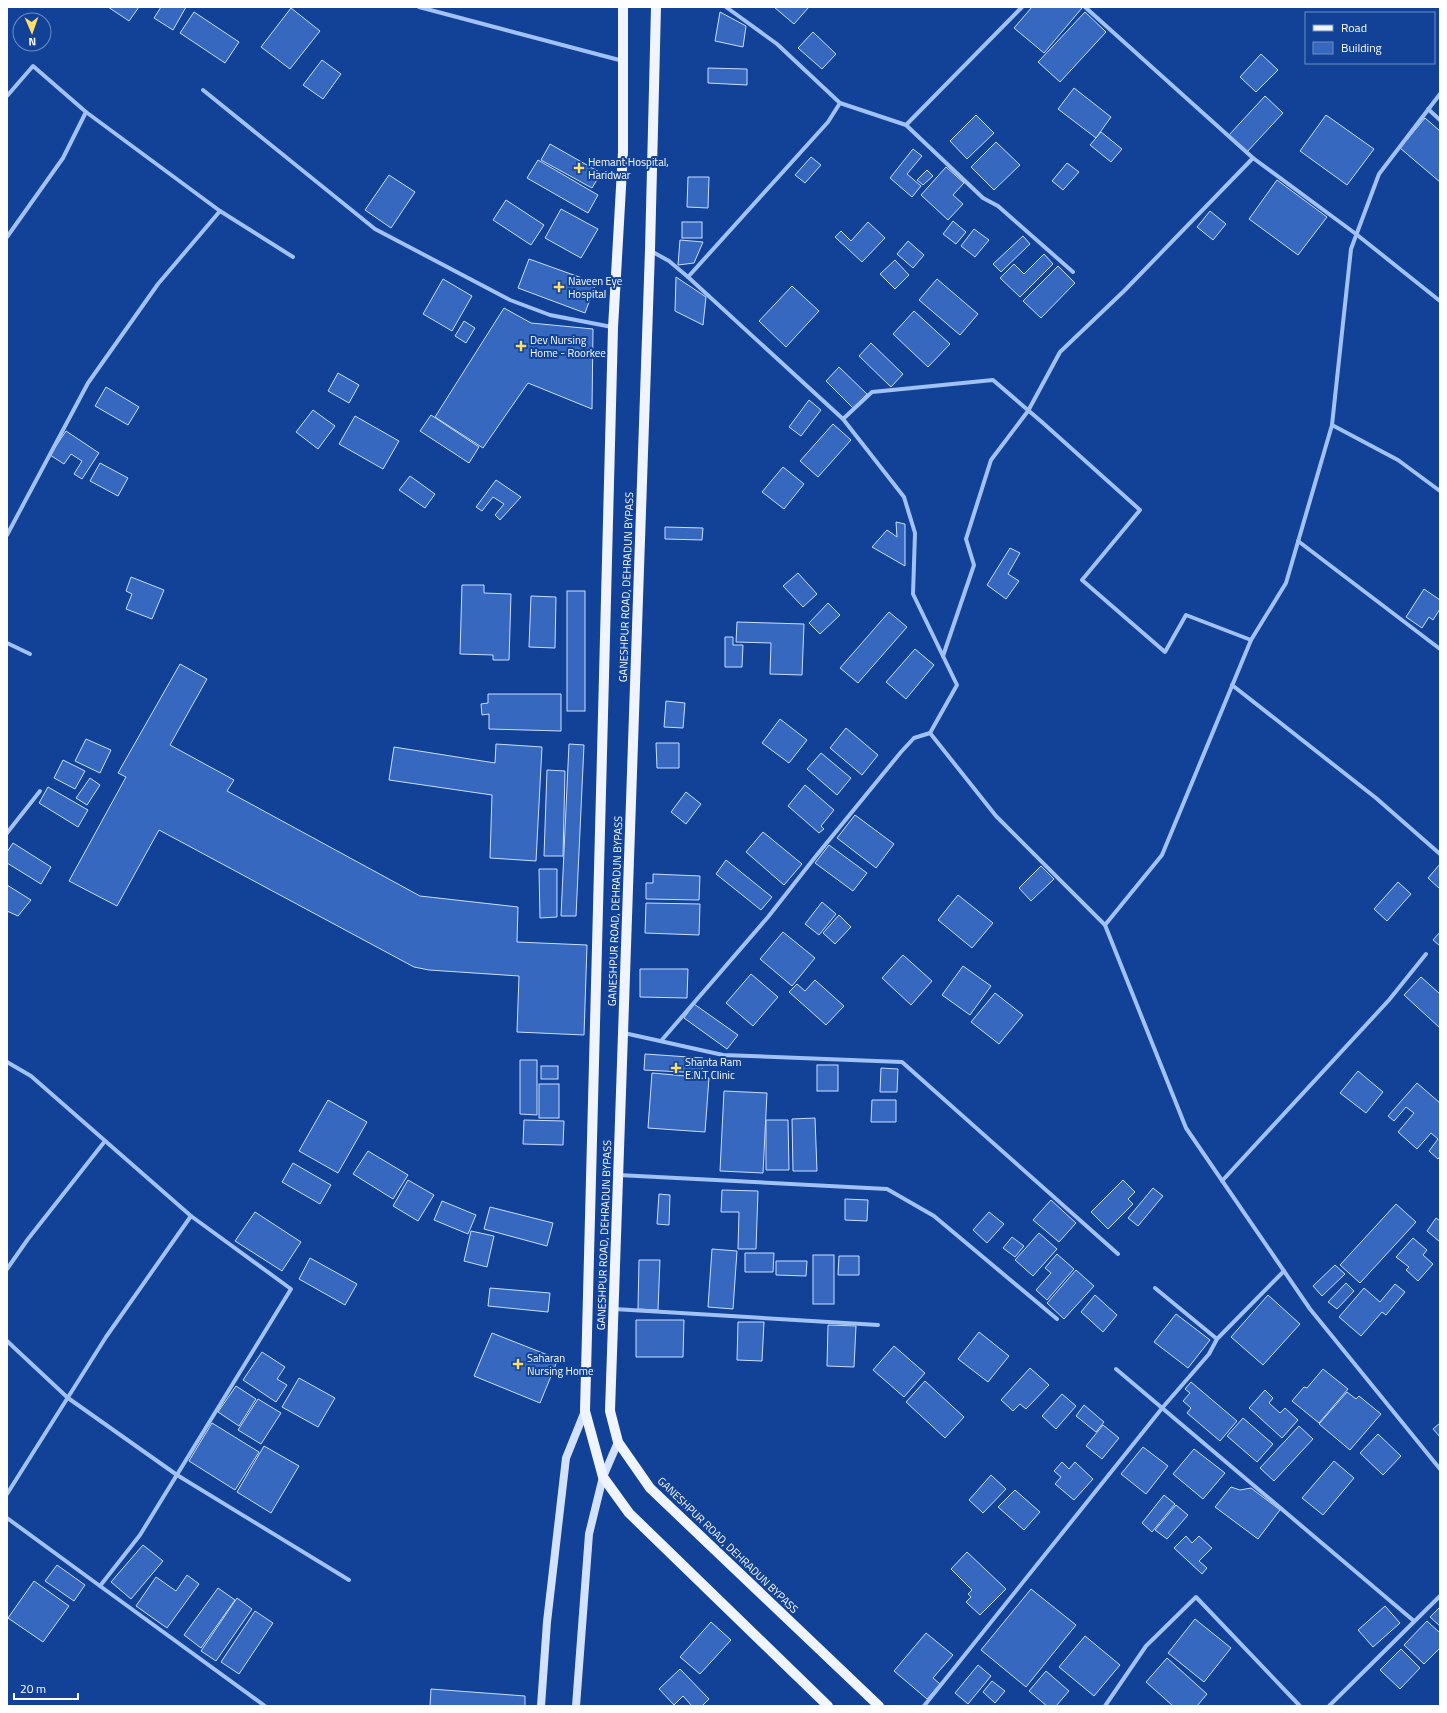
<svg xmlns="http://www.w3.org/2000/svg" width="1447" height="1713" font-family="'Titillium Web',sans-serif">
<rect width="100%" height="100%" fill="#114298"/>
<!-- building -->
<g fill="#3568be" stroke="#cbdefe">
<path d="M108 7H139L129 21Z"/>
<path d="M161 7H186L173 30 154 18Z"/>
<path d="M774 7H809L794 24Z"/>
<path d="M1032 7H1081L1082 8 1044 53 1014 28Z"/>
<path d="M291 8 320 31 290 69 261 47Z"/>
<path d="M194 12 239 42 225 63 180 33Z"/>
<path d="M720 12 746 26 743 47 715 41Z"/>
<path d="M1085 12 1106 32 1060 82 1038 62Z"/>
<path d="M813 32 836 54 822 69 798 48Z"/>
<path d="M1261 54 1278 70 1256 92 1240 77Z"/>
<path d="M322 60 341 74 323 99 303 85Z"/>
<path d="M708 68 747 69V85L708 83Z"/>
<path d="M1074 88 1111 117 1096 138 1058 109Z"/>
<path d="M1265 96 1283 113 1247 152 1229 135Z"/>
<path d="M976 115 994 133 967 159 950 141Z"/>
<path d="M1326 115 1374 149 1347 185 1300 151Z"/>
<path d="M1425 118 1440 131V182L1400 148Z"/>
<path d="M1101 132 1122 149 1111 162 1090 145Z"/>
<path d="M996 142 1020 165 994 190 971 167Z"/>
<path d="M550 144 601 173 592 188 541 160Z"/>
<path d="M913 149 922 156 907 174 921 186 912 197 890 178Z"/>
<path d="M811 157 821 165 805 183 795 175Z"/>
<path d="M538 160 598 195 588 213 527 178Z"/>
<path d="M1067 163 1079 172 1063 190 1052 181Z"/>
<path d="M946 167 964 183 953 195 963 204 948 220 921 195Z"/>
<path d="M927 170 933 176 923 185 917 180Z"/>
<path d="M389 175 415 192 391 228 365 210Z"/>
<path d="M688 177H709L708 208 687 207Z"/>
<path d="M1277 180 1327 217 1298 255 1249 219Z"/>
<path d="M506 200 544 225 531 245 493 220Z"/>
<path d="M561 209 598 229 581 258 545 238Z"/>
<path d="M1210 211 1226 224 1213 240 1197 227Z"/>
<path d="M953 221 966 232 956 244 943 234Z"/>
<rect x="682" y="222" width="20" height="16"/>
<path d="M868 222 885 238 862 262 835 237 841 231 851 241Z"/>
<path d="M974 229 989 240 975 257 961 246Z"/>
<path d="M1023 236 1030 244 1001 272 993 264Z"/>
<path d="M680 240 703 242 694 263 678 265Z"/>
<path d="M908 241 924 255 913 268 897 254Z"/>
<path d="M1044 254 1053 264 1020 297 1000 278 1014 264 1024 274Z"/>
<path d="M529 259 596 283 585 313 518 288Z"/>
<path d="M895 260 909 275 895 289 880 274Z"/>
<path d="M1058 266 1075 283 1041 318 1023 301Z"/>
<path d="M676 277 706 297 703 325 675 311Z"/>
<path d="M443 279 472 296 452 331 423 314Z"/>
<path d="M937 279 978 314 960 335 919 300Z"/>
<path d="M792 286 819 311 786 347 759 321Z"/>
<path d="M504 308 531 323 593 329 592 409 528 383 483 448 435 417Z"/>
<path d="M914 311 950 344 928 367 893 334Z"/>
<path d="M464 321 475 328 466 343 455 336Z"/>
<path d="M871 343 903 374 891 387 859 356Z"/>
<path d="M839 367 867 394 853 408 826 381Z"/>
<path d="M338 373 359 385 349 403 328 391Z"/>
<path d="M106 387 139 407 128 425 95 406Z"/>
<path d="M809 400 821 410 801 436 789 427Z"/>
<path d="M313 410 335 426 318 449 296 432Z"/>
<path d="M431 415 479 447 469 463 420 431Z"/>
<path d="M355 416 399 441 383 469 339 444Z"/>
<path d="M833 424 851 440 818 477 800 461Z"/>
<path d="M66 431 99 453 82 479 74 474 82 461 71 454 64 464 50 455Z"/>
<path d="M100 463 128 478 118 496 90 481Z"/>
<path d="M783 467 804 484 784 509 762 492Z"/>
<path d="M410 476 435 494 425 508 399 490Z"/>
<path d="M496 480 521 497 500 520 495 515 504 504 493 497 482 511 476 507Z"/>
<path d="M896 522 905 524V566L872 547 887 530 897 537Z"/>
<path d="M665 527 703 528 702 540 665 539Z"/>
<path d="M1010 548 1020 553 1008 574 1019 581 1006 599 987 585Z"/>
<path d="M798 573 817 594 803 607 783 586Z"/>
<path d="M131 577 164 590 152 619 126 609 132 594 126 591Z"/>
<path d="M462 585H484V593L511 594 509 660H493V655L460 654Z"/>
<path d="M1424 589 1440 600V609L1433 620 1429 617 1422 628 1406 617Z"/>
<rect x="567" y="591" width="18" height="120"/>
<path d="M531 596 556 597 555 648 529 647Z"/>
<path d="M828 603 840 615 820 634 809 623Z"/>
<path d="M889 612 907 627 858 683 840 668Z"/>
<path d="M737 622 804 624 802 675 770 674 771 643 736 642Z"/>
<path d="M725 637H733V645H743L742 667H725Z"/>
<path d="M915 649 934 665 906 699 886 682Z"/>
<path d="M180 664 207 679 170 745 234 780 227 791 420 896 518 907 517 942 587 945 584 1035 517 1032 519 976 429 970 414 967 159 830 117 906 69 881 126 777 118 773Z"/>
<path d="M488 694H561V731L489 729V714L482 715 481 704 488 703Z"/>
<path d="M666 701 685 703 683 728 664 727Z"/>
<path d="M780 719 807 740 789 763 762 743Z"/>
<path d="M846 728 878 755 862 775 830 748Z"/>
<path d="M86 739 111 750 100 773 75 761Z"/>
<path d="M656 743H679V768H657Z"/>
<path d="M496 744 542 747 536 861 490 858 492 795 389 780 394 747 495 763Z"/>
<path d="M569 744 584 745 576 916H561Z"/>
<path d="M821 753 851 778 837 795 807 769Z"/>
<path d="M63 760 85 771 75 789 54 778Z"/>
<path d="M547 770 565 771 563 856H544Z"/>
<path d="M90 778 100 785 87 805 76 798Z"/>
<path d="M805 785 834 810 821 826 824 829 819 833 788 806Z"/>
<path d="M48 787 88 810 78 827 39 803Z"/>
<path d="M686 792 701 804 686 824 671 812Z"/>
<path d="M855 815 894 844 876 868 837 838Z"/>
<path d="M763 832 802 864 784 885 746 852Z"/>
<path d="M13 843 51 867 41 884 7 863V852Z"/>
<path d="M829 845 867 873 853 891 815 863Z"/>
<path d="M726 860 772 897 761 910 716 874Z"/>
<path d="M1440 864V889L1428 878Z"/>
<path d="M1041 866 1054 879 1031 901 1019 888Z"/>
<path d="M539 869H557V917L540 918Z"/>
<path d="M653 874 700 876 699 900 646 899V883H653Z"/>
<path d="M1398 882 1411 894 1387 921 1374 909Z"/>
<path d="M7 885 31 900 18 916 7 911Z"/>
<path d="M958 895 993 923 972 948 938 920Z"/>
<path d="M822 902 836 914 819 935 805 924Z"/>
<path d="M646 903 700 904 699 935 645 933Z"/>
<path d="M839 915 851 927 835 944 823 933Z"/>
<path d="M783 932 815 958 792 986 760 959Z"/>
<path d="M1440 932V946L1433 940Z"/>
<path d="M903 955 932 981 911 1005 882 978Z"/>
<path d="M963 966 991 986 970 1015 942 995Z"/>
<path d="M640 969H688L687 998 640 997Z"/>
<path d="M751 974 778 997 753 1026 726 1003Z"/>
<path d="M1421 977 1440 994V1028L1404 995Z"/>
<path d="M815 980 844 1006 826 1025 789 992 797 984 805 991Z"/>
<path d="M995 993 1023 1015 999 1044 971 1022Z"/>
<path d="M694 1004 738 1035 727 1049 684 1018Z"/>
<path d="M645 1054 703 1058 702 1073 644 1070Z"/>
<path d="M520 1060H537V1115L520 1114Z"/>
<rect x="817" y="1065" width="21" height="26"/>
<rect x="541" y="1066" width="17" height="13"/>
<path d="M881 1068 898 1069 897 1092H880Z"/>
<path d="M1358 1071 1383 1092 1366 1113 1340 1093Z"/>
<path d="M652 1073 709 1078 705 1132 648 1128Z"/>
<path d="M1417 1083 1440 1103V1157L1438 1159 1429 1151 1438 1139 1431 1133 1417 1149 1398 1132 1414 1113 1406 1107 1394 1121 1388 1116Z"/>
<rect x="539" y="1084" width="20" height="34"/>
<path d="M724 1091 767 1093 763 1173 720 1171Z"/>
<path d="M328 1100 367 1122 338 1173 299 1151Z"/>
<path d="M872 1100H896V1122H871Z"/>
<path d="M815 1118 817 1171H793L792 1119Z"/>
<path d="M524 1120 564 1121 563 1145 523 1144Z"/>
<path d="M766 1120H788L789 1170H766Z"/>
<path d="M368 1151 408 1175 393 1199 353 1174Z"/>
<path d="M293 1163 331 1185 320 1204 282 1182Z"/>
<path d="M408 1180 434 1195 418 1221 393 1206Z"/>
<path d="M1123 1180 1135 1192 1128 1199 1133 1204 1108 1229 1091 1212Z"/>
<path d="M1153 1188 1163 1196 1138 1226 1128 1218Z"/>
<path d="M722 1190 758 1191 756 1249H738L739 1212H721Z"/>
<path d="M659 1194 670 1195 669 1225 657 1224Z"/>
<path d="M845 1199 868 1200 867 1221 845 1220Z"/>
<path d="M1051 1200 1076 1223 1059 1242 1033 1220Z"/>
<path d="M442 1201 476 1215 468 1234 434 1220Z"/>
<path d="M1396 1204 1416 1222 1360 1283 1340 1265Z"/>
<path d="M490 1207 553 1223 547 1246 484 1229Z"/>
<path d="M255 1212 301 1242 282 1271 235 1241Z"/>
<path d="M989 1212 1004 1224 987 1243 973 1230Z"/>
<path d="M1436 1218 1440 1221V1242L1427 1231Z"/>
<path d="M471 1231 494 1236 487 1267 464 1261Z"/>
<path d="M1039 1233 1057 1249 1033 1276 1015 1260Z"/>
<path d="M1012 1237 1024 1246 1015 1257 1003 1248Z"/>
<path d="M1413 1238 1427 1250 1423 1255 1433 1264 1418 1281 1406 1270 1409 1267 1396 1257Z"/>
<path d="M712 1249 737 1251 733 1309 708 1307Z"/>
<path d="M745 1253H774L773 1272H745Z"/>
<path d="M1057 1254 1074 1269 1047 1300 1036 1290 1051 1273 1045 1268Z"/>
<rect x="813" y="1255" width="21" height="49"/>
<path d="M839 1256H859V1275H838Z"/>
<path d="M310 1258 357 1284 345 1305 299 1279Z"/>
<path d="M639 1260H660L658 1310 638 1309Z"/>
<path d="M776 1261H807L806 1276 776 1275Z"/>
<path d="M1335 1265 1345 1274 1322 1296 1313 1286Z"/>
<path d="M1076 1270 1094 1286 1064 1319 1047 1303Z"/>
<path d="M1346 1283 1354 1291 1337 1309 1328 1302Z"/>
<path d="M1395 1284 1405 1292 1386 1315 1382 1312 1361 1336 1339 1317 1364 1288 1380 1302Z"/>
<path d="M490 1288 550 1293 548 1312 488 1306Z"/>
<path d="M1095 1295 1117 1315 1103 1332 1081 1312Z"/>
<path d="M1268 1295 1300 1324 1263 1365 1231 1337Z"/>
<path d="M1176 1314 1210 1340 1188 1368 1154 1342Z"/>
<path d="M636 1320H684L683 1357H636Z"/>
<path d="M738 1322H764L762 1361 737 1360Z"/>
<path d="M828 1325 856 1326 854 1367 827 1366Z"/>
<path d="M979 1332 1009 1356 988 1382 958 1359Z"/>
<path d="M492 1333 558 1359 540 1403 474 1376Z"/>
<path d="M894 1346 925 1373 904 1397 873 1370Z"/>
<path d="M262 1352 285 1367 277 1379 287 1385 276 1402 243 1380Z"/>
<path d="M1030 1368 1049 1385 1026 1409 1020 1404 1013 1411 1001 1400Z"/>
<path d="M1323 1369 1348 1389 1319 1423 1292 1401 1304 1387 1307 1388Z"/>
<path d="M299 1378 335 1398 318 1427 282 1407Z"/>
<path d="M925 1381 964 1417 945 1438 906 1402Z"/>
<path d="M1191 1382 1237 1421 1220 1441 1187 1413 1191 1408 1183 1401 1190 1393 1185 1389Z"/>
<path d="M236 1386 256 1399 239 1426 218 1412Z"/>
<path d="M1265 1390 1273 1398 1269 1403 1280 1413 1285 1408 1298 1420 1282 1438 1249 1408Z"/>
<path d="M1347 1392 1356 1399 1359 1396 1381 1414 1350 1450 1319 1424Z"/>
<path d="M1062 1394 1076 1406 1056 1429 1042 1416Z"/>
<path d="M258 1399 281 1413 261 1444 238 1430Z"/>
<path d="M1084 1405 1104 1422 1096 1432 1076 1416Z"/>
<path d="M1243 1418 1273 1444 1257 1462 1227 1436Z"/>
<path d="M212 1423 259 1452 235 1490 189 1461Z"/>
<path d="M1440 1423V1437L1433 1429Z"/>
<path d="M1103 1425 1119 1438 1102 1459 1086 1446Z"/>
<path d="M1299 1426 1313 1439 1274 1481 1260 1468Z"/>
<path d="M1378 1434 1401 1456 1383 1475 1360 1453Z"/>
<path d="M264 1446 299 1466 271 1513 237 1492Z"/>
<path d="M1143 1447 1168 1466 1146 1494 1121 1474Z"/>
<path d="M1194 1449 1225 1473 1203 1499 1173 1474Z"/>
<path d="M1334 1461 1354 1478 1323 1515 1302 1498Z"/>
<path d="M1062 1462 1069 1469 1075 1462 1093 1479 1074 1500 1055 1484 1061 1477 1054 1471Z"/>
<path d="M991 1475 1006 1489 983 1513 969 1500Z"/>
<path d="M1231 1487 1240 1490 1251 1488 1280 1510 1258 1539 1215 1507Z"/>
<path d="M1015 1490 1040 1512 1024 1530 998 1507Z"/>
<path d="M1164 1495 1175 1504 1152 1532 1142 1523Z"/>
<path d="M1176 1505 1188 1515 1167 1539 1155 1530Z"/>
<path d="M1186 1536 1192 1543 1199 1536 1212 1548 1199 1561 1207 1568 1202 1574 1174 1548Z"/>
<path d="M143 1545 163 1561 131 1599 111 1582Z"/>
<path d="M967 1552 1006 1589 980 1615 966 1602 971 1597 968 1594 972 1590 951 1569Z"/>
<path d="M57 1565 85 1585 74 1601 45 1581Z"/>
<path d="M187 1575 199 1584 167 1628 136 1606 156 1577 176 1591Z"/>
<path d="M34 1581 69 1606 43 1642 8 1618Z"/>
<path d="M218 1588 235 1600 201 1648 184 1635Z"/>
<path d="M1031 1589 1076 1625 1026 1687 981 1650Z"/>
<path d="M237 1598 252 1609 216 1661 201 1651Z"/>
<path d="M1385 1606 1400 1623 1373 1647 1358 1630Z"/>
<path d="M1440 1607V1626L1430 1617Z"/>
<path d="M255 1611 273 1623 239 1674 221 1662Z"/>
<path d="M1195 1619 1231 1648 1204 1682 1168 1653Z"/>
<path d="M1427 1621 1440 1633V1648L1424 1664 1404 1645Z"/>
<path d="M711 1622 731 1640 700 1674 680 1657Z"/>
<path d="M926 1633 953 1655 933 1678 940 1684 927 1699 894 1671Z"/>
<path d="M1085 1636 1120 1665 1094 1696 1059 1667Z"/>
<path d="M1401 1649 1420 1668 1400 1689 1380 1670Z"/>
<path d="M1167 1658 1207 1694 1197 1706H1173L1146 1682Z"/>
<path d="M978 1665 991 1676 968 1704 955 1693Z"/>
<path d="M680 1669 709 1699 702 1706H692L683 1696 674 1705 659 1689Z"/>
<path d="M1046 1671 1069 1691 1056 1706H1047L1029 1691Z"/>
<path d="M992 1681 1005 1691 995 1703 983 1692Z"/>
<path d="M431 1689 525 1696V1706H430Z"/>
</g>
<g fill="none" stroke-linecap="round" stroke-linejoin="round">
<!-- street -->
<g stroke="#a2c1f4" stroke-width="4">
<path d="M419 7 623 61"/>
<path d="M726 7 777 44 840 103 906 125 983 198 998 206 1073 272"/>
<path d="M1085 7 1253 158 1356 234 1440 301"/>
<path d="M203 90 375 229 510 300 550 315 612 327"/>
<path d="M1440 94 1379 174 1351 249 1332 425 1286 583 1251 640 1162 855 1105 925 1186 1128 1310 1309 1440 1469"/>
<path d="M7 96 33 66 86 112 220 211 293 257"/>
<path d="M1428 109 1440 120"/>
<path d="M906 125 1022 7"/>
<path d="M7 237 63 158 86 112"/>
<path d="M651 251 669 261 688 277 843 419 904 497 915 533 913 594 957 685 930 733"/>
<path d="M688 277 828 122 840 103"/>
<path d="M843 419 872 392 993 380 1043 423 1140 510 1082 580 1165 652 1186 615 1251 640"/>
<path d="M1332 425 1398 460 1440 491"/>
<path d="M7 535 88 383 158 284 220 211"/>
<path d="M1298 541 1440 649"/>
<path d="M7 643 30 654"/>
<path d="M943 656 974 565 966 539 991 460 1028 411 1060 352 1124 291 1253 158"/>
<path d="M1232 685 1376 798 1440 854"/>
<path d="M7 833 40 791"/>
<path d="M624 1033 723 1055 902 1062 1118 1254"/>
<path d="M661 1041 768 917 816 856 901 752 914 738 930 733 996 816 1105 925"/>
<path d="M7 1062 31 1076 191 1216"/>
<path d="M618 1175 887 1189 934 1216 1057 1319"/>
<path d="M1222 1181 1389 1000 1426 954"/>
<path d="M7 1269 28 1239 105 1141"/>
<path d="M1155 1288 1217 1339"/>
<path d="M614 1309 878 1325"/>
<path d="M7 1341 68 1398 177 1475 349 1580"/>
<path d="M1116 1369 1414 1621"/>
<path d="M7 1494 106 1337 191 1216 291 1289 140 1535 100 1586 265 1706"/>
<path d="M7 1518 100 1586"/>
<path d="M924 1706 1163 1407 1209 1354 1217 1339 1284 1271"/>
<path d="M1105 1706 1146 1646 1196 1597 1300 1706"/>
<path d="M1329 1706 1440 1596"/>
</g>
<!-- secondary -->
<g stroke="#d2e1fd" stroke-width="8">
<path d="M541 1706 547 1622 566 1458 585 1411"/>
<path d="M576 1706 589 1534 603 1477 618 1442"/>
</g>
<!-- primary -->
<g stroke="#eff4ff" stroke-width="10">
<path d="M623 7V152L613 328 585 1411 603 1477 629 1513 828 1706"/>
<path d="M656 7 650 250 610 1411 618 1442 650 1488 879 1706"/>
</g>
</g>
<!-- markers -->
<g fill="#ffde65" stroke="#114298" stroke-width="1.5">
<path d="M577 162h4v4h4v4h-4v4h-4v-4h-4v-4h4z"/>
<path d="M557 281h4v4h4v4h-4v4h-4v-4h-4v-4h4z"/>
<path d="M519 340h4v4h4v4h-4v4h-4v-4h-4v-4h4z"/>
<path d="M674 1062h4v4h4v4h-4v4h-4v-4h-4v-4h4z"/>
<path d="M516 1358h4v4h4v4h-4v4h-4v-4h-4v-4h4z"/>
</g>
<g text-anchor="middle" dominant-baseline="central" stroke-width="4" stroke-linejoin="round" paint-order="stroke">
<!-- poi labels -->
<g font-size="11" fill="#fff" stroke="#114298" text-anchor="start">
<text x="588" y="162">Hemant Hospital,<tspan x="588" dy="13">Haridwar</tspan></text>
<text x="568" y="281">Naveen Eye<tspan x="568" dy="13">Hospital</tspan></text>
<text x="530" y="340">Dev Nursing<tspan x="530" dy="13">Home - Roorkee</tspan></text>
<text x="685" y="1062">Shanta Ram<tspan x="685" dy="13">E.N.T Clinic</tspan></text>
<text x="527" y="1358">Saharan<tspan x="527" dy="13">Nursing Home</tspan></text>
</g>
<!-- street labels -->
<g font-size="11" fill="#fff" stroke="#114298">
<text transform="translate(626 587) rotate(-88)">GANESHPUR ROAD, DEHRADUN BYPASS</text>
<text transform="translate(615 911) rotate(-88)">GANESHPUR ROAD, DEHRADUN BYPASS</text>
<text transform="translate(604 1235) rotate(-88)">GANESHPUR ROAD, DEHRADUN BYPASS</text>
<text transform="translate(728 1545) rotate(44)">GANESHPUR ROAD, DEHRADUN BYPASS</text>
</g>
</g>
<!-- border -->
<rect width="1447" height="1713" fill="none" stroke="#ffffff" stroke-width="16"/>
<!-- legend -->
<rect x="1305" y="12" width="130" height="52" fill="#114298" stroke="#708ec1"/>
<rect x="1313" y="25" width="20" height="6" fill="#eff4ff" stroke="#708ec1"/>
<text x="1341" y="32" font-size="12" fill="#ffffff">Road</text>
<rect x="1313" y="42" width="20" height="12" fill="#3568be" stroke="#708ec1"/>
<text x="1341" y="52" font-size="12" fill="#ffffff">Building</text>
<!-- north arrow -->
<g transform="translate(32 32) rotate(178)"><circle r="19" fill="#114298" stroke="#708ec1"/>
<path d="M0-3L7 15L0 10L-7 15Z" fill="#ffde65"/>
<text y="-6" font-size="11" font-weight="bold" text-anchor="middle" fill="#ffffff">N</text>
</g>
<!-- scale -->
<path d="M14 1693v6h64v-6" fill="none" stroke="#ffffff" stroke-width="2"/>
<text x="20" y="1693" font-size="12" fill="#ffffff" stroke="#114298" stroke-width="3" paint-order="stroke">20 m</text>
</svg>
